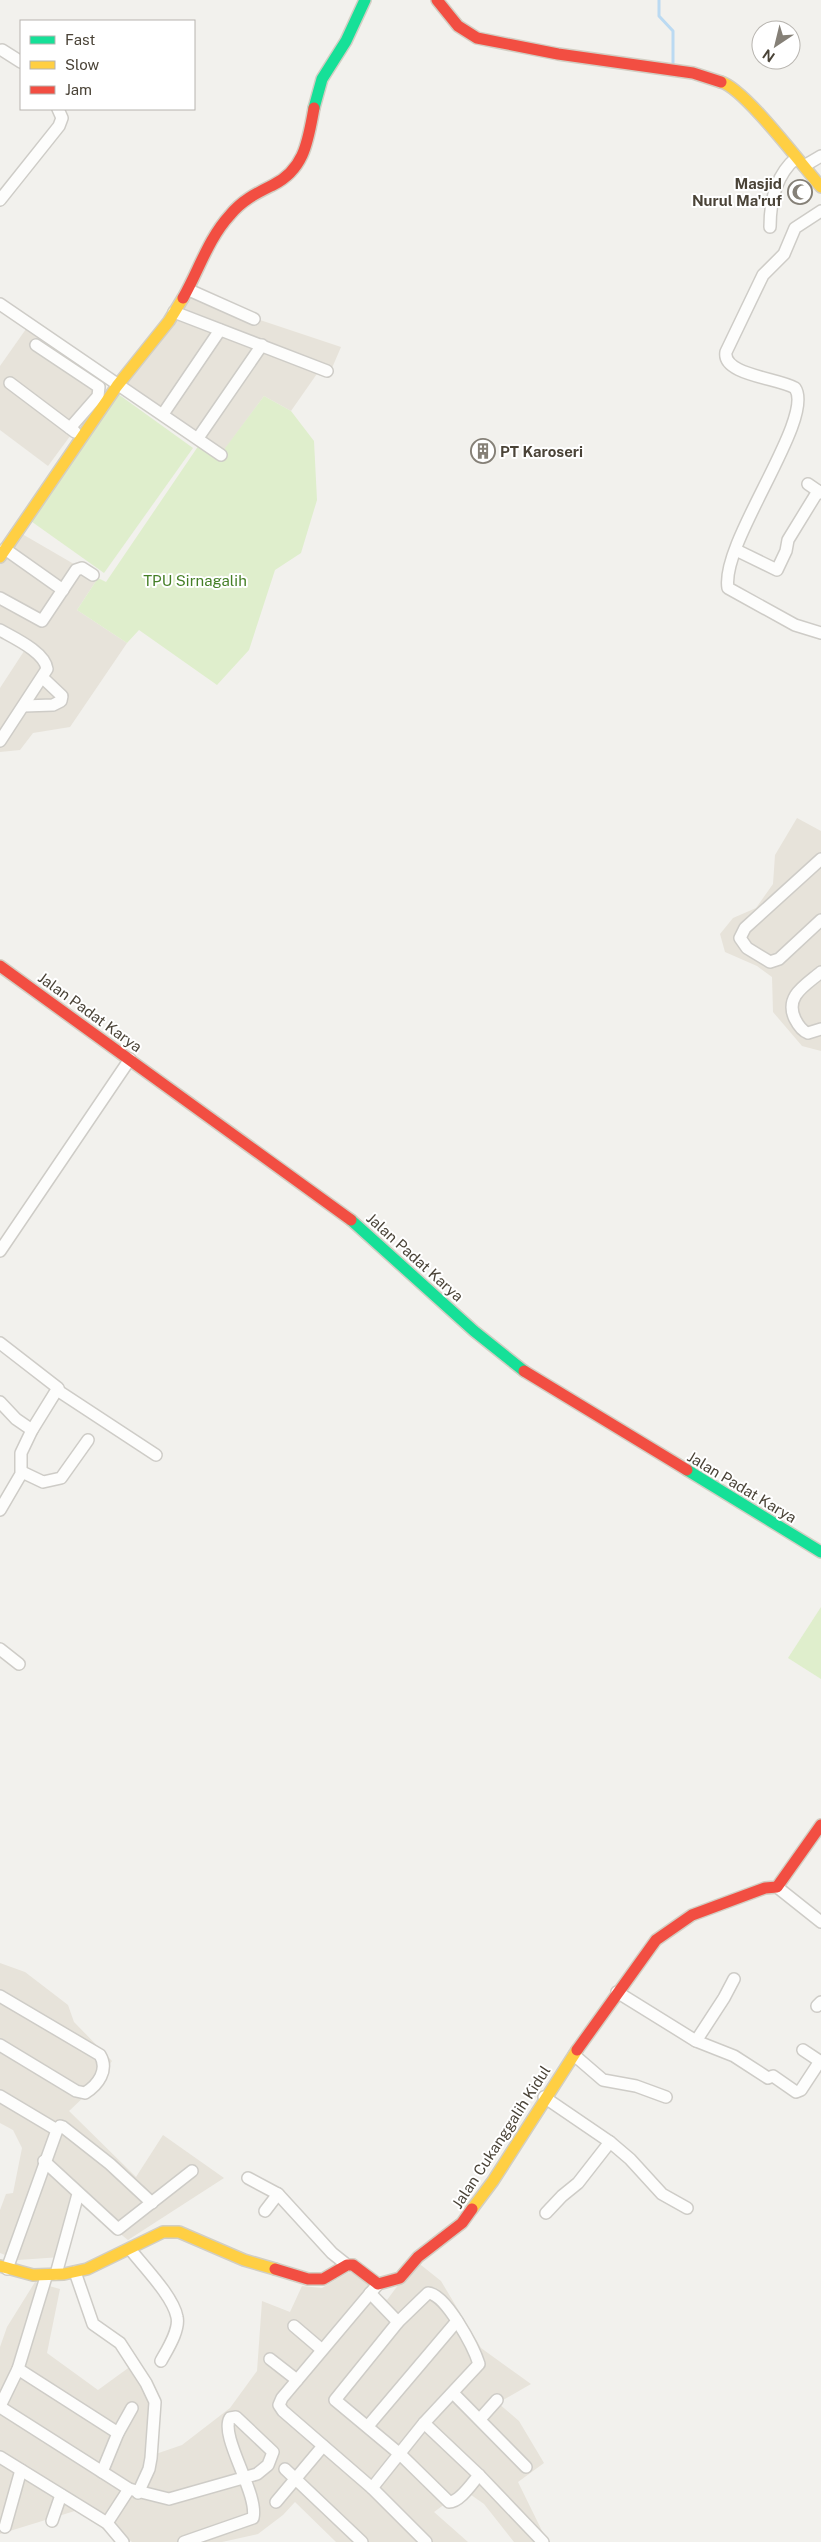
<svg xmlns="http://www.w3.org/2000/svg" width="821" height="2542" font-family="'Public Sans',sans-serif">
<rect width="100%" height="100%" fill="#f2f1ed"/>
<!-- residential -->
<g fill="#e7e3da">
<path d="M188 296 341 347 332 368H321L291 411 264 396 220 456 122 385Z"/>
<path d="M26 329 103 383 104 390 48 466 0 430V366Z"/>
<path d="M17 531 98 578 77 610 127 643 70 727 33 733 20 750 0 752V688L30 642 0 623V556Z"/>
<path d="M797 818 821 831V1051L802 1046 773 1012 772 977 757 966 725 952 720 934 733 918 756 908 773 884 775 855Z"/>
<path d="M0 1963 25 1972 68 2005 74 2022 112 2061 88 2093 69 2111 136 2177 163 2135 224 2178 128 2240 83 2204 61 2257 18 2260 0 2253V2210L6 2194 13 2193 22 2148 13 2130 0 2123Z"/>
<path d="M416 2261 441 2281 481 2348 531 2384 498 2403 519 2421 544 2463 518 2482 546 2539 545 2542H514L484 2504 464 2490 434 2512 468 2542H336L295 2502 283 2515 258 2534 222 2542H132L90 2510H78L0 2534V2347L7 2327 35 2282 60 2289 47 2353 98 2390 131 2366 153 2397 147 2457 182 2445 230 2408 257 2371 262 2301 290 2312 302 2286 322 2288 351 2271 387 2300Z"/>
</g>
<!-- green -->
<g fill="#dfeecc">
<path d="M118 394 193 448 104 573 28 519Z"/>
<path d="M264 396 291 411 314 441 317 500 301 553 275 570 249 650 217 685 139 630 127 643 77 610 98 578 106 582 201 442 220 455Z"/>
<path d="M821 1607V1679L788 1658Z"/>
</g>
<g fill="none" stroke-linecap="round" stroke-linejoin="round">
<!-- stream -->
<path stroke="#bbdaf2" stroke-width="3" d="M659 0V16L673 31V67"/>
<defs>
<g id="street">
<path d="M2 50 21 62"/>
<path d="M804 166 821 156"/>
<path d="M0 200 59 126 62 118 58 109"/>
<path d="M821 211 795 228 784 254 763 275 726 352C722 375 778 378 795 388 816 418 720 543 728 588L795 625 821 633"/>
<path d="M770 227C770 202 776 175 796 158"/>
<path d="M189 290 254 319"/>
<path d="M0 304 221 455"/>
<path d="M174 312 327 371"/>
<path d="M36 345 99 387 98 396 70 428"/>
<path d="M10 383 75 432"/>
<path d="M163 414 220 330"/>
<path d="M198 438 262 345"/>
<path d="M808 484 821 493"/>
<path d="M5 549 63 590"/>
<path d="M736 550 777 570 786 551 788 540 818 491"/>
<path d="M0 598 42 621 76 570 82 568 93 575"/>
<path d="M0 630C14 638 45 652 47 669L0 741"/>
<path d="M24 706 53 705 61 701 62 696 43 678"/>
<path d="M821 859 745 928 740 938 747 948 770 962 779 959 821 920"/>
<path d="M821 972C806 985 784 996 795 1019 798 1025 802 1031 808 1033L821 1029"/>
<path d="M0 1251 130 1059"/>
<path d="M0 1343 58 1388 32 1430 21 1453V1474L0 1510"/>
<path d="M57 1390 156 1455"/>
<path d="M0 1402 16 1419 32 1430"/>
<path d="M22 1472 43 1482 61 1478 88 1440"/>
<path d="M0 1649 19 1664"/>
<path d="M777 1887 821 1922"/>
<path d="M617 1992 696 2041 734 2056 768 2078 773 2076 796 2092 801 2090 820 2061"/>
<path d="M0 1996 100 2055C109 2070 98 2085 85 2093L76 2091 0 2045"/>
<path d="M817 2006 821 2002"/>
<path d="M696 2041 724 1998 734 1979"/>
<path d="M803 2050 821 2062"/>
<path d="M574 2055 603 2080 636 2086 666 2097"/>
<path d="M0 2096 57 2130 7 2269"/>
<path d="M544 2097 610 2142 630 2159 662 2194 687 2208"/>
<path d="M57 2130 60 2126 63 2127 110 2164 152 2203"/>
<path d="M44 2161 118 2229 192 2171"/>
<path d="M248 2178 278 2194 332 2253 347 2265"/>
<path d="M265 2211 278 2194"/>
<path d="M546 2213 562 2196 578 2183 610 2142"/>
<path d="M130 2249C143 2266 173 2296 177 2317 180 2330 167 2350 161 2361"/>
<path d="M75 2272 93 2324 120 2343 146 2383 155 2402 151 2458 149 2469 138 2493"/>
<path d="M56 2274 78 2194"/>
<path d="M378 2284 282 2398 279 2405 283 2411 372 2488 426 2542"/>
<path d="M370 2293 398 2322"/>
<path d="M294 2326 321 2349"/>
<path d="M270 2359 297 2380"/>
<path d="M18 2369 118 2433 132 2408"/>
<path d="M453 2393 526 2467"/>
<path d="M0 2406 18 2369 46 2277"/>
<path d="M0 2407 129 2489"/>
<path d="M480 2419 497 2400"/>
<path d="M424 2423 479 2475 543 2542"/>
<path d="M368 2426 457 2321"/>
<path d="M0 2457 107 2523 123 2542"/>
<path d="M285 2469 362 2542"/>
<path d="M102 2472 118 2433"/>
<path d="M372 2488 424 2423 479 2364C474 2348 446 2294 428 2293L398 2322 335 2400 401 2455 449 2502C460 2502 472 2483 479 2475"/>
<path d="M276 2502 323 2446"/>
<path d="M52 2521 61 2495"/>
<path d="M107 2523 129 2489 169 2499 257 2474 268 2465 273 2452 236 2417 230 2418C219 2436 259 2494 253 2518L184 2542"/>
<path d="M5 2527 21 2470"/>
</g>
<g id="fast">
<path d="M314 108 322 79 346 41 365 0"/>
<path d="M351 1220 474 1331 524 1371"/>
<path d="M687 1470 821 1552"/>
</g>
<g id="slow">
<path d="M721 82C744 88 802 165 821 187"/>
<path d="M0 557 117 386 169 321 183 298"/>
<path d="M472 2209 493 2181 577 2050"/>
<path d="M0 2266 33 2275 64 2274 87 2269 163 2232H179L244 2260 275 2269"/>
</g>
<g id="jam">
<path d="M437 0 458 26 477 38 558 54 693 73 721 82"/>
<path d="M183 298C199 270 208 239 230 215 242 200 257 193 273 185 305 169 308 140 314 108"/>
<path d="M0 966 351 1220"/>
<path d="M524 1371 687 1470"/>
<path d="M577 2050 656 1940 692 1915 765 1888 777 1887 821 1825"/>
<path d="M275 2269 308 2279H323L347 2265H353L378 2284 400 2278 418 2257 462 2223 472 2209"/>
</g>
</defs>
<!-- street casing -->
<use href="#street" stroke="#ceccc7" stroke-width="14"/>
<!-- fast casing -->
<use href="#fast" stroke="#d2cec3" stroke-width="14"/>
<!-- slow casing -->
<use href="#slow" stroke="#d2cec3" stroke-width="14"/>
<!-- jam casing -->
<use href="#jam" stroke="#d2cec3" stroke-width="14"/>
<!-- street -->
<use href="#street" stroke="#fdfdfc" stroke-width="11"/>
<!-- fast -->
<use href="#fast" stroke="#16e098" stroke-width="11"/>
<!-- slow -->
<use href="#slow" stroke="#ffcf43" stroke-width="11"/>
<!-- jam -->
<use href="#jam" stroke="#f24e42" stroke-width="11"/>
</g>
<!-- icons -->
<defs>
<symbol id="mosque-ring" viewBox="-11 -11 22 22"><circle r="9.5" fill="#fff" stroke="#858077" stroke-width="1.5"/><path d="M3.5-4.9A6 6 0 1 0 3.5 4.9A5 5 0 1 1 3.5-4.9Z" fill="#858077"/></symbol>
<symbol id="building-ring" viewBox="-11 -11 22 22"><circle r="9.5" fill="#fff" stroke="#858077" stroke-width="1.5"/><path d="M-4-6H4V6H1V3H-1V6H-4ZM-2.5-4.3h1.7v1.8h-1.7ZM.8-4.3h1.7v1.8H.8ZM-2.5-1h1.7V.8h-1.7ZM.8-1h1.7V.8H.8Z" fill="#858077"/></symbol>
</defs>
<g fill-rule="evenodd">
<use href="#mosque-ring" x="786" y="178" width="28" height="28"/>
<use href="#building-ring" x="469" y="437" width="28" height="28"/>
</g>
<g text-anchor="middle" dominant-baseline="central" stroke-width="4" stroke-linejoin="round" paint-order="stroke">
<!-- poi labels -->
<g font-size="15" font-weight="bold" fill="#4a4337" stroke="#fff" text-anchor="end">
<text x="782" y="183">Masjid<tspan x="782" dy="17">Nurul Ma'ruf</tspan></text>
<text x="500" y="451" text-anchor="start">PT Karoseri</text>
</g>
<!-- park labels -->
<g font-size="15" fill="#457f26" stroke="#fff">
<text x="195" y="580">TPU Sirnagalih</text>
</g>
<!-- street labels -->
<g font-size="15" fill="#4a4337" stroke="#fff">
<text transform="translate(90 1012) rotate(36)">Jalan Padat Karya</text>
<text transform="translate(415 1257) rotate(42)">Jalan Padat Karya</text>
<text transform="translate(742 1487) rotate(31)">Jalan Padat Karya</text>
<text transform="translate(501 2137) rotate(-57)">Jalan Cukanggalih Kidul</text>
</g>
</g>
<!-- legend -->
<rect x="20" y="20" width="175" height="90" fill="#ffffff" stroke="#b7b4af"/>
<rect x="30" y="36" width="25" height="8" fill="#16e098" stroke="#b7b4af"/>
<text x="65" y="45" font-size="15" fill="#4a4337">Fast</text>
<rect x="30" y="61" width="25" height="8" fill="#ffcf43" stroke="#b7b4af"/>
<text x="65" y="70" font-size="15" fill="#4a4337">Slow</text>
<rect x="30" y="86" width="25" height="8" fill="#f24e42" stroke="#b7b4af"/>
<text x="65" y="95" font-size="15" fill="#4a4337">Jam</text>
<!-- north arrow -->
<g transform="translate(776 45) rotate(215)"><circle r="24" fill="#ffffff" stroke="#b7b4af"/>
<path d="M0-4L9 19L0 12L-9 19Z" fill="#858077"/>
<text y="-8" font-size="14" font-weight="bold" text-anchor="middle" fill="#4a4337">N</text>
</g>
</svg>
